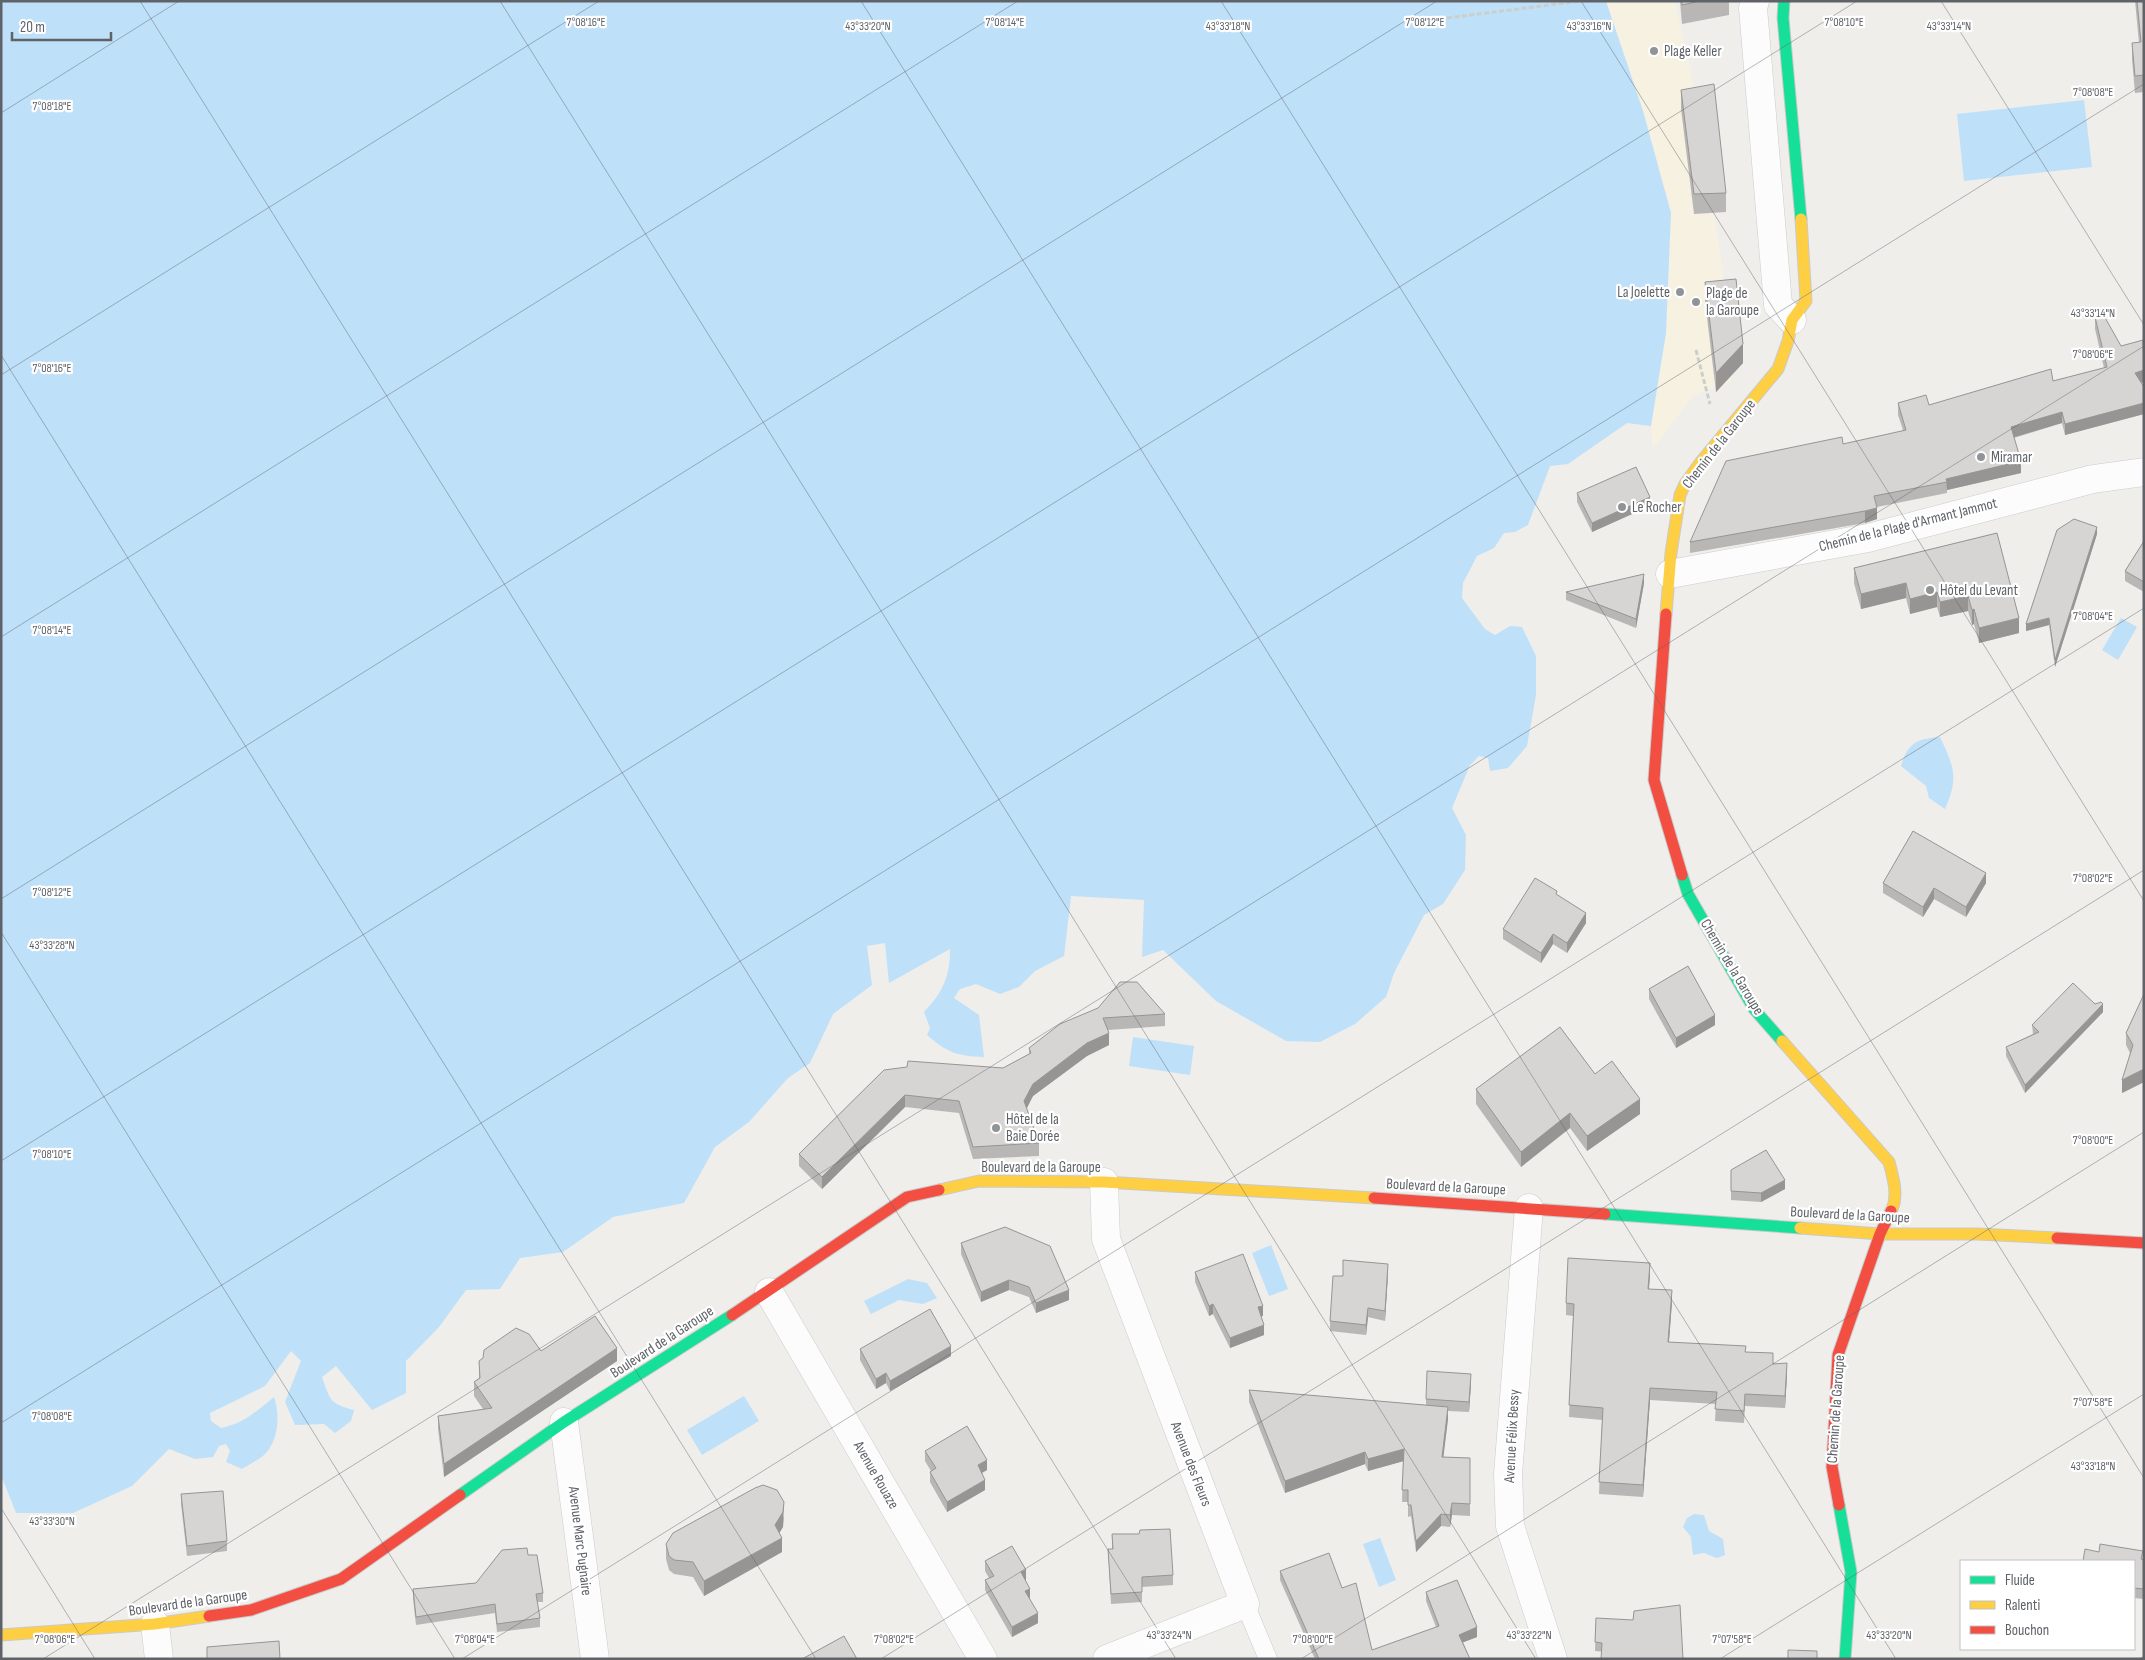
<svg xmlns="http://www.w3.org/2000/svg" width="2145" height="1660" font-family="'Sofia Sans Condensed',sans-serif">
<rect width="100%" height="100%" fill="#efeeea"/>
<!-- sand -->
<path fill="#f6f1e1" d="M1606 1H1675L1697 101 1723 271 1731 381 1694 395 1653 449 1651 426 1671 213 1643 111Z"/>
<!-- water -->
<g fill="#bfe0f9">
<path d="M1 1H1606L1643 111 1671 213 1666 333 1651 426 1627 423 1568 464 1550 466 1528 525 1515 532 1504 533 1494 548 1477 556 1463 583 1462 598 1485 629 1495 635 1510 626 1522 627 1536 656V695L1527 746 1508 768 1490 771 1488 758 1479 756 1470 765 1452 808 1466 835 1465 870 1443 904 1424 915 1394 973 1386 997 1355 1024 1320 1042 1286 1041 1216 1001 1163 950 1142 957 1144 900 1071 896 1064 956 1035 971 1019 987 1000 994 976 984 960 989 954 998 979 1015 984 1057C957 1056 948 1053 927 1035L930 1028 924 1012C943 992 950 977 950 949L889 983 885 943 867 946 872 985 833 1014 810 1063 788 1078 749 1122 715 1147 684 1203 613 1217 563 1252 520 1258 500 1289 466 1290 439 1327 406 1361V1393L372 1410 336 1366 322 1377C330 1400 330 1404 354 1410L351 1421 335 1433 324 1424 295 1425 285 1402 301 1361 291 1351 265 1386 210 1413 211 1421 221 1428C243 1424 257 1411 274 1397 280 1414 279 1440 265 1454 259 1460 249 1464 242 1469L226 1462 230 1451 226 1444 219 1446 213 1457 195 1459 169 1449 132 1486 73 1513H16L1 1475Z"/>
<path d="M2084 100 2092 167 1964 181 1957 114Z"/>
<path d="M2121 618 2137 627 2118 660 2102 650Z"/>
<path d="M1940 737C1954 767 1959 777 1945 809L1929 798 1926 786 1901 766C1908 743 1916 739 1940 737Z"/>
<path d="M1133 1037 1194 1046 1190 1075 1129 1066Z"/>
<path d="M1271 1245 1288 1289 1269 1296 1252 1253Z"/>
<path d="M908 1279 927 1283 937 1298 923 1304 899 1300 871 1314 864 1301Z"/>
<path d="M744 1396 759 1421 702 1455 687 1430Z"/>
<path d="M1694 1514 1704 1515 1709 1531 1723 1539 1725 1555 1717 1558 1704 1553 1693 1555 1691 1537 1683 1527 1687 1518Z"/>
<path d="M1380 1538 1396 1580 1379 1587 1363 1544Z"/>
</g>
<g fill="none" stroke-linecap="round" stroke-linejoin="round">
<defs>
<path id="lane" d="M1245 1604 1268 1659"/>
<g id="street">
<path d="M1755 1 1753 8 1778 305 1792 320"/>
<path d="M1670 574 1868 538 2093 479 2144 472"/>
<path d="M1104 1182 1106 1239 1245 1604 1107 1659"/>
<path d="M1529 1208 1508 1474 1510 1526 1553 1659"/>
<path d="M769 1292 983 1659"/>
<path d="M564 1422 595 1659"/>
<path d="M155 1624 159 1659"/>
</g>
<g id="fast">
<path d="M1784 1 1783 18 1801 219"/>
<path d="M1682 875 1688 894 1754 1009 1782 1041"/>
<path d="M1605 1214 1800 1228"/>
<path d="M460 1495 564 1422 732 1315"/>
<path d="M1839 1505 1851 1572 1845 1659"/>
</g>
<g id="slow">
<path d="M1666 614 1671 553 1680 495 1685 484 1700 463 1778 369 1788 341 1792 320 1806 301 1801 219"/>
<path d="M1782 1041 1889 1162C1893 1177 1899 1197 1891 1211"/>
<path d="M939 1190 979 1181 1104 1182 1374 1198"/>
<path d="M1800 1228 1880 1234H1977L2057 1238"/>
<path d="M1 1635 155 1624 209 1616"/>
</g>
<g id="jam">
<path d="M1666 614 1654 780 1682 875"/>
<path d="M1374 1198 1605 1214"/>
<path d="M2057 1238 2144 1243"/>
<path d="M732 1315 907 1197 939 1190"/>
<path d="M1839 1505 1832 1467 1838 1355 1880 1234 1891 1211"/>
<path d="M209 1616 251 1610 341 1579 460 1495"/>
</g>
</defs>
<!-- lane casing -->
<use href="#lane" stroke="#cbcccc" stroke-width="19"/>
<!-- street casing -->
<use href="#street" stroke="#cbcccc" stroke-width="29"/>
<!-- fast casing -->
<use href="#fast" stroke="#cacacb" stroke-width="13"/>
<!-- slow casing -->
<use href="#slow" stroke="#cacacb" stroke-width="13"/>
<!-- jam casing -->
<use href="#jam" stroke="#cacacb" stroke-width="13"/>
<!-- path -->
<g stroke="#cacfcc" stroke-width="3" stroke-dasharray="5 2.5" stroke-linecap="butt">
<path d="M1447 18 1581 1"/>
<path d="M1696 350 1710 404"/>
</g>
<!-- lane -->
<use href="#lane" stroke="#fdfcfc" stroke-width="18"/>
<!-- street -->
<use href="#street" stroke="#fdfcfc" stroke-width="28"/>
<!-- fast -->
<use href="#fast" stroke="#16e098" stroke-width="11"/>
<!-- slow -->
<use href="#slow" stroke="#ffcf43" stroke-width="11"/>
<!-- jam -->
<use href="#jam" stroke="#f24e42" stroke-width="11"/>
</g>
<!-- wall -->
<g fill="#b8b7b5">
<path d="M1680 1H1729V15L1682 24Z"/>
<path d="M2135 1H2144V92L2135 93 2132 60V43H2139Z"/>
<path d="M1681 90 1726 193V212L1694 214 1681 109Z"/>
<path d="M1705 282 1743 363 1716 392 1705 301Z"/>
<path d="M2095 317 2121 346 2144 342V382H2141L2144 387V414L2065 435 2062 423 2014 438 2021 473 1947 490V493L1877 507V519L1865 523 1690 553V542L1903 430 1898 415V403L1929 405 2053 381 2104 368 2095 329Z"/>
<path d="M1577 493 1650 506 1592 532 1577 502Z"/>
<path d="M1997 533 2019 633 1979 643 1974 624 1972 625 1968 611 1940 617 1937 607 1910 614 1906 598 1861 609 1854 583V568Z"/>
<path d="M2097 534 2055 667 2049 625 2026 631Z"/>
<path d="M2144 541V592L2125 581V571Z"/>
<path d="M1644 583 1636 628 1566 600V592Z"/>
<path d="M1883 883H1986L1966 917 1934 899 1923 917 1883 893Z"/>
<path d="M1557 895 1586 923 1567 953 1553 944 1541 963 1503 939V929Z"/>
<path d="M1649 989 1715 1025 1676 1048 1649 999Z"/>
<path d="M2144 994V1082L2122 1093 2130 1053 2126 1045V1033Z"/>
<path d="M2095 1004 2103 1012 2025 1093 2006 1056V1047L2033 1034 2032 1025Z"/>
<path d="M1098 1008 1165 1014V1026L1108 1030 1109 1045 1087 1056 1033 1096 1026 1108 1039 1143V1156L973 1159 959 1113 905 1107 822 1189 799 1166V1154L884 1070 1003 1068 1029 1054V1048Z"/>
<path d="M1595 1074 1640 1114 1587 1151 1570 1128 1521 1167 1476 1104V1089Z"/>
<path d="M1731 1170 1785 1189 1761 1202 1731 1200Z"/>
<path d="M961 1243 1069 1300 1036 1313 1029 1297 1009 1290 981 1302 961 1254Z"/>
<path d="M1195 1272 1263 1316H1261L1264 1335 1230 1348 1213 1314 1209 1316 1195 1282Z"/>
<path d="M1388 1274 1385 1321 1368 1317 1366 1335 1330 1331V1321L1343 1276Z"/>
<path d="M1650 1275 1649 1289 1672 1302 1669 1342 1746 1352 1773 1364 1787 1375 1785 1408 1745 1406 1744 1423 1715 1421 1716 1404 1650 1400 1643 1497 1599 1494 1602 1420 1569 1417 1573 1316 1566 1315V1303Z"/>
<path d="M860 1349 951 1356 890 1391 886 1383 876 1389 860 1360Z"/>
<path d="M541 1351 617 1361 444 1477 438 1429V1416L483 1409 474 1396V1382L479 1378V1361Z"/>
<path d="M1471 1384 1469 1412 1448 1411V1419L1443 1457 1470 1458V1516L1452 1515 1450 1527 1441 1526 1416 1552 1411 1516 1408 1517V1502H1402L1403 1461 1368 1471 1365 1464 1285 1493 1249 1402V1390L1426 1405V1399Z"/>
<path d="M925 1451 987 1470 982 1473 985 1490 947 1512 930 1482V1472L931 1471 925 1461Z"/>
<path d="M181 1494 227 1541V1551L187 1556 181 1504Z"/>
<path d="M784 1517 783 1527 779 1533 782 1552 704 1596 693 1577 674 1574 669 1570 666 1559V1544Z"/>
<path d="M1112 1534 1173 1575V1585L1142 1587V1602L1111 1604 1108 1549H1112Z"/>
<path d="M528 1555 543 1593V1602H537L540 1618V1627L497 1632 495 1613 416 1625 413 1598V1589L476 1583Z"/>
<path d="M2143 1560H2144V1599L2134 1598V1561Z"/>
<path d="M985 1561 1026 1580H1025L1030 1599 1038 1623 1012 1637 985 1590V1580L989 1578 985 1571Z"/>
<path d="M1280 1571 1342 1588 1372 1650 1436 1627 1426 1601V1592L1477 1637 1463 1642 1470 1659H1315L1280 1580Z"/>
<path d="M1596 1618 1683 1659 1595 1651Z"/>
</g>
<!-- shaded-wall -->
<g fill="#969594">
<path d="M1743 344V363L1716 392V373Z"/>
<path d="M2144 370V382L2135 384V373Z"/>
<path d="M2144 403V414L2065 435V424Z"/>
<path d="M2062 412V423L2011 438V427Z"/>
<path d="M2021 461V473L1947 490 1946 479Z"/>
<path d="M1650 497V506L1592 532V523Z"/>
<path d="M1877 508V519L1865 523V511Z"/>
<path d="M2097 527V534L2055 667V660Z"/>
<path d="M1644 574V583L1636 628V619Z"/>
<path d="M1906 583V598L1861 609V594Z"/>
<path d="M1937 592V607L1910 614V599Z"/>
<path d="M1968 596V611L1940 617V602Z"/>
<path d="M1974 609V624L1972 625V610Z"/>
<path d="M2019 618V633L1979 643V628Z"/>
<path d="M2049 618V625L2026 631V624Z"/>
<path d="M1986 873V883L1966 917V907Z"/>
<path d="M1934 888V899L1923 917V907Z"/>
<path d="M1586 913V923L1567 953V943Z"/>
<path d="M1553 934V944L1541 963V953Z"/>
<path d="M2103 1004V1012L2025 1093V1085Z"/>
<path d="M1715 1015V1025L1676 1048V1038Z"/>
<path d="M1109 1033V1045L1087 1056 1033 1096 1024 1114V1101L1033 1084 1087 1043Z"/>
<path d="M2144 1069V1082L2122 1093V1080Z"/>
<path d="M905 1095V1107L822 1189V1177Z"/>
<path d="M1640 1099V1114L1587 1151V1136Z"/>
<path d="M1570 1113V1128L1521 1167V1152Z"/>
<path d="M1785 1180V1189L1761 1202V1193Z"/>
<path d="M1650 1263V1275L1648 1301V1289Z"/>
<path d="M1388 1264V1274L1385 1321V1311Z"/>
<path d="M1009 1280V1290L981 1302V1292Z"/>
<path d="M1069 1290V1300L1036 1313V1303Z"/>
<path d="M1672 1290V1302L1668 1354V1342Z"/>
<path d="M1213 1304V1314L1209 1316V1306Z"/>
<path d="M1263 1306V1316L1258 1317V1307Z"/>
<path d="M1368 1308V1317L1366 1335V1325Z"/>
<path d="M1264 1325V1335L1230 1348V1338Z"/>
<path d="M951 1346V1356L890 1391V1381Z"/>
<path d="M617 1348V1361L444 1477V1464Z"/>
<path d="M1787 1363V1375L1785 1408V1396Z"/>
<path d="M886 1373V1383L876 1389V1379Z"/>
<path d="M1471 1374V1384L1469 1412V1402Z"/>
<path d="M1650 1388V1400L1643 1497V1485Z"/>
<path d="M1448 1407V1419L1442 1469V1457Z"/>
<path d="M1404 1449V1461L1368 1471V1459Z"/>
<path d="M1365 1452V1464L1285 1493V1481Z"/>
<path d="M987 1460V1470L978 1475V1465Z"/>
<path d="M985 1480V1490L947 1512V1502Z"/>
<path d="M784 1502 783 1527 775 1540V1525Z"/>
<path d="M1452 1503V1515L1450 1527V1515Z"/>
<path d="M1441 1514V1526L1416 1552V1541Z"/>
<path d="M782 1538V1552L704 1596V1581Z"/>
<path d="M1026 1570V1580L1021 1582V1572Z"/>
<path d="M1030 1589V1599L1025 1601V1591Z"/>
<path d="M1038 1613V1623L1012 1637V1627Z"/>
<path d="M1477 1627V1637L1459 1644V1635Z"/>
</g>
<!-- building -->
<g fill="#d6d5d3" stroke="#969594">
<path d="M1682 1H1700L1682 5Z"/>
<path d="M2137 1H2144V75L2135 76 2132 43 2141 42Z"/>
<path d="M1714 84 1726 193 1694 194 1681 90Z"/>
<path d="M1736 279 1743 344 1716 373 1705 282Z"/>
<path d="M2103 314 2121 346 2143 340 2144 370 2135 373 2144 387V403L2065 424 2062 412 2011 427 2021 461 1946 479 1947 482 1874 496 1877 508 1865 511 1690 542 1726 461 1842 437 1843 444 1906 430 1898 403 1926 395 1929 405 2051 369 2053 381 2107 367 2095 317Z"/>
<path d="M1636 467 1650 497 1592 523 1577 493Z"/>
<path d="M2074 519 2097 527 2055 660 2049 618 2026 624 2057 530Z"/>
<path d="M1997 533 2019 618 1979 628 1974 609 1972 610 1968 596 1940 602 1937 592 1910 599 1906 583 1861 594 1854 568Z"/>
<path d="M2144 541V582L2125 571Z"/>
<path d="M1644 574 1636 619 1566 592Z"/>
<path d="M1913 831 1986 873 1966 907 1934 888 1923 907 1883 883Z"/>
<path d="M1535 878 1557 891 1556 894 1586 913 1567 943 1553 934 1541 953 1503 929Z"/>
<path d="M1688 966 1715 1015 1676 1038 1649 989Z"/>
<path d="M1120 982H1137L1165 1014 1103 1018 1109 1033 1087 1043 1033 1084 1024 1101 1039 1143 973 1147 959 1101 905 1095 822 1177 799 1154 884 1070 907 1067 908 1061 1003 1068 1031 1053 1029 1048 1060 1024 1098 1008Z"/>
<path d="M2073 983 2095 1004 2101 1002 2103 1004 2025 1085 2006 1047 2039 1032 2032 1025Z"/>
<path d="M2144 994V1069L2122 1080 2133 1045 2126 1033Z"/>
<path d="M1560 1027 1595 1074 1612 1061 1640 1099 1587 1136 1570 1113 1521 1152 1476 1089Z"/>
<path d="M1766 1150 1785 1180 1761 1193 1731 1191V1170Z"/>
<path d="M1005 1227 1050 1246 1069 1290 1036 1303 1029 1287 1009 1280 981 1292 961 1243Z"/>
<path d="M1243 1254 1263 1306 1258 1307 1264 1325 1230 1338 1213 1304 1209 1306 1195 1272Z"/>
<path d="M1568 1258 1650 1263 1648 1289 1672 1290 1668 1342 1746 1346 1745 1352 1773 1353V1364L1787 1363 1785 1396 1745 1394 1744 1411 1715 1409 1717 1392 1650 1388 1643 1485 1599 1482 1603 1408 1569 1405 1574 1304 1566 1303Z"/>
<path d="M1343 1260 1388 1264 1385 1311 1368 1308 1366 1325 1330 1321 1333 1276H1343Z"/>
<path d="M930 1309 951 1346 890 1381 886 1373 876 1379 860 1349Z"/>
<path d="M595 1316 617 1348 444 1464 438 1416 492 1408 474 1382 480 1378 479 1361 483 1358 484 1350 516 1328 529 1334 541 1351Z"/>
<path d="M1427 1371 1471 1374 1469 1402 1426 1399Z"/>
<path d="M1249 1390 1448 1407 1442 1457 1470 1458V1504L1452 1503 1450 1515 1441 1514 1416 1541 1411 1505H1408V1490H1402L1404 1449 1368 1459 1365 1452 1285 1481Z"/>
<path d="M967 1426 987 1460 978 1465 985 1480 947 1502 930 1472 936 1468 925 1451Z"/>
<path d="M763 1485 777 1490 784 1502 783 1512 775 1525 782 1538 704 1581 693 1562 674 1560 669 1556 666 1544 673 1533 755 1488Z"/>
<path d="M223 1491 227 1541 187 1546 181 1494Z"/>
<path d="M1170 1529 1173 1575 1142 1577V1592L1111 1594 1108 1549H1113L1112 1534H1139L1140 1530Z"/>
<path d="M2100 1544 2143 1551 2141 1559 2144 1560V1589L2134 1588V1561H2083L2085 1549 2099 1552Z"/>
<path d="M1012 1546 1026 1570 1021 1572 1030 1589 1025 1591 1038 1613 1012 1627 985 1580 994 1576 985 1561Z"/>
<path d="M527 1548 528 1555H537L543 1593 536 1594 540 1618 497 1624 495 1604 416 1617 413 1589 476 1583 502 1550Z"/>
<path d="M1329 1553 1342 1588 1356 1583 1372 1650 1439 1626 1426 1592 1457 1580 1477 1627 1459 1635 1470 1659H1319L1280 1571Z"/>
<path d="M1680 1605 1683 1659H1601L1602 1643 1595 1642 1596 1618 1633 1620 1634 1611Z"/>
<path d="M844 1636 857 1659H802Z"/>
<path d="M279 1641 280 1659H207V1647Z"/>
<path d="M1788 1650 1817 1651V1659H1788Z"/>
</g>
<!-- ticks -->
<path fill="none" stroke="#5f6368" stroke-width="1" stroke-opacity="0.45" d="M140 1 1176 1659M500 1 1536 1659M861 1 1896 1659M1221 1 2144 1478M1581 1 2144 901M1941 1 2144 325M1 113 179 1M1 355 816 1659M1 375 599 1M1 637 1018 1M1 899 1437 1M1 932 455 1659M1 1161 1857 1M1 1423 2144 84M1 1508 95 1659M43 1659 2144 346M462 1659 2144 608M881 1659 2144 870M1301 1659 2144 1132M1720 1659 2144 1394M2139 1659 2144 1656"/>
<!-- markers -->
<g fill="#919496" stroke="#fff" stroke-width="2">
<circle cx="1654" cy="51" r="5"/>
<circle cx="1680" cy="292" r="5"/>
<circle cx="1696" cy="302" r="5"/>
<circle cx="1981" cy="457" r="5"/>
<circle cx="1622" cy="507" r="5"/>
<circle cx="1930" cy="590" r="5"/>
<circle cx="996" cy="1128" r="5"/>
</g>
<g text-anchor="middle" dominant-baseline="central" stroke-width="4.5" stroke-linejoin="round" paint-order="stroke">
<!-- poi labels -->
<g font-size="15" fill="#5f6368" stroke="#fff" text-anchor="start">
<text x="1664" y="51">Plage Keller</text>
<text x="1670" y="292" text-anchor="end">La Joelette</text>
<text x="1706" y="293">Plage de<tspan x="1706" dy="17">la Garoupe</tspan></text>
<text x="1991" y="457">Miramar</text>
<text x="1632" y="507">Le Rocher</text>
<text x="1940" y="590">Hôtel du Levant</text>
<text x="1006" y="1119">Hôtel de la<tspan x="1006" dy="17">Baie Dorée</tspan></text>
</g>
<!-- street labels -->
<g font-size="15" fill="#5f6368" stroke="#fff">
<text transform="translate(1719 444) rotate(-52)">Chemin de la Garoupe</text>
<text transform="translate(1908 525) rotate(-14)">Chemin de la Plage d'Armant Jammot</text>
<text transform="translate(1732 967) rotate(59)">Chemin de la Garoupe</text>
<text x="1041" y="1167">Boulevard de la Garoupe</text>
<text transform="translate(1446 1187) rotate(3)">Boulevard de la Garoupe</text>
<text transform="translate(1850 1215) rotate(3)">Boulevard de la Garoupe</text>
<text transform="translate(662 1342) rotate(-33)">Boulevard de la Garoupe</text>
<text transform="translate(1836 1409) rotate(-86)">Chemin de la Garoupe</text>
<text transform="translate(1512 1436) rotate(-87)">Avenue Félix Bessy</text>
<text transform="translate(1191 1464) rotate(69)">Avenue des Fleurs</text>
<text transform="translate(876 1475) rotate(60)">Avenue Rouaze</text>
<text transform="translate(580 1541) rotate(83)">Avenue Marc Pugnaire</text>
<text transform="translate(188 1603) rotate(-8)">Boulevard de la Garoupe</text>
</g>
</g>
<g font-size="12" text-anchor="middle" fill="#5f6368" stroke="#fff" stroke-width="4.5" stroke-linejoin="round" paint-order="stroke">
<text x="586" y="26">7°08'16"E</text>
<text x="1005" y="26">7°08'14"E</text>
<text x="1425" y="26">7°08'12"E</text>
<text x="1844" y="26">7°08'10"E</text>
<text x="868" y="30">43°33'20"N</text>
<text x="1228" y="30">43°33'18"N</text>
<text x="1589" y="30">43°33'16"N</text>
<text x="1949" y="30">43°33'14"N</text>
<text x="2093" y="96">7°08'08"E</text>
<text x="52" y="110">7°08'18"E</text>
<text x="2093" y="317">43°33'14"N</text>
<text x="2093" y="358">7°08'06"E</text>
<text x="52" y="372">7°08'16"E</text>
<text x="2093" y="620">7°08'04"E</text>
<text x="52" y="634">7°08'14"E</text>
<text x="2093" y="882">7°08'02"E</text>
<text x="52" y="896">7°08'12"E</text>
<text x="52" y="949">43°33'28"N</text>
<text x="2093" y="1144">7°08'00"E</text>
<text x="52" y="1158">7°08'10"E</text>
<text x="2093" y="1406">7°07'58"E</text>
<text x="52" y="1420">7°08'08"E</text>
<text x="2093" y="1470">43°33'18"N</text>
<text x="52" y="1525">43°33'30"N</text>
<text x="1169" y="1639">43°33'24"N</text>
<text x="1529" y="1639">43°33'22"N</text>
<text x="1889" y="1639">43°33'20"N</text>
<text x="55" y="1643">7°08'06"E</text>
<text x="475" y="1643">7°08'04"E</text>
<text x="894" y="1643">7°08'02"E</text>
<text x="1313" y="1643">7°08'00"E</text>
<text x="1732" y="1643">7°07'58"E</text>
</g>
<!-- border -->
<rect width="2145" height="1660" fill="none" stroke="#5f6368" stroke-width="5"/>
<!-- legend -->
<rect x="1960" y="1560" width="175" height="90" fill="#ffffff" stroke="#bfc1c3"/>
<rect x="1970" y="1576" width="25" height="8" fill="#16e098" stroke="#bfc1c3"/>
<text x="2005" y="1585" font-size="15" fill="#5f6368">Fluide</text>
<rect x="1970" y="1601" width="25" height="8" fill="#ffcf43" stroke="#bfc1c3"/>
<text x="2005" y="1610" font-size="15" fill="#5f6368">Ralenti</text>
<rect x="1970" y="1626" width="25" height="8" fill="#f24e42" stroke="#bfc1c3"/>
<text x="2005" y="1635" font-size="15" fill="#5f6368">Bouchon</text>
<!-- scale -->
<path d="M12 32v8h99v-8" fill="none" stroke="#5f6368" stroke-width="2.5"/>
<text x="20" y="32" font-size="15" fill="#5f6368" stroke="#ffffff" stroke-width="4" paint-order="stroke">20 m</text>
</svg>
